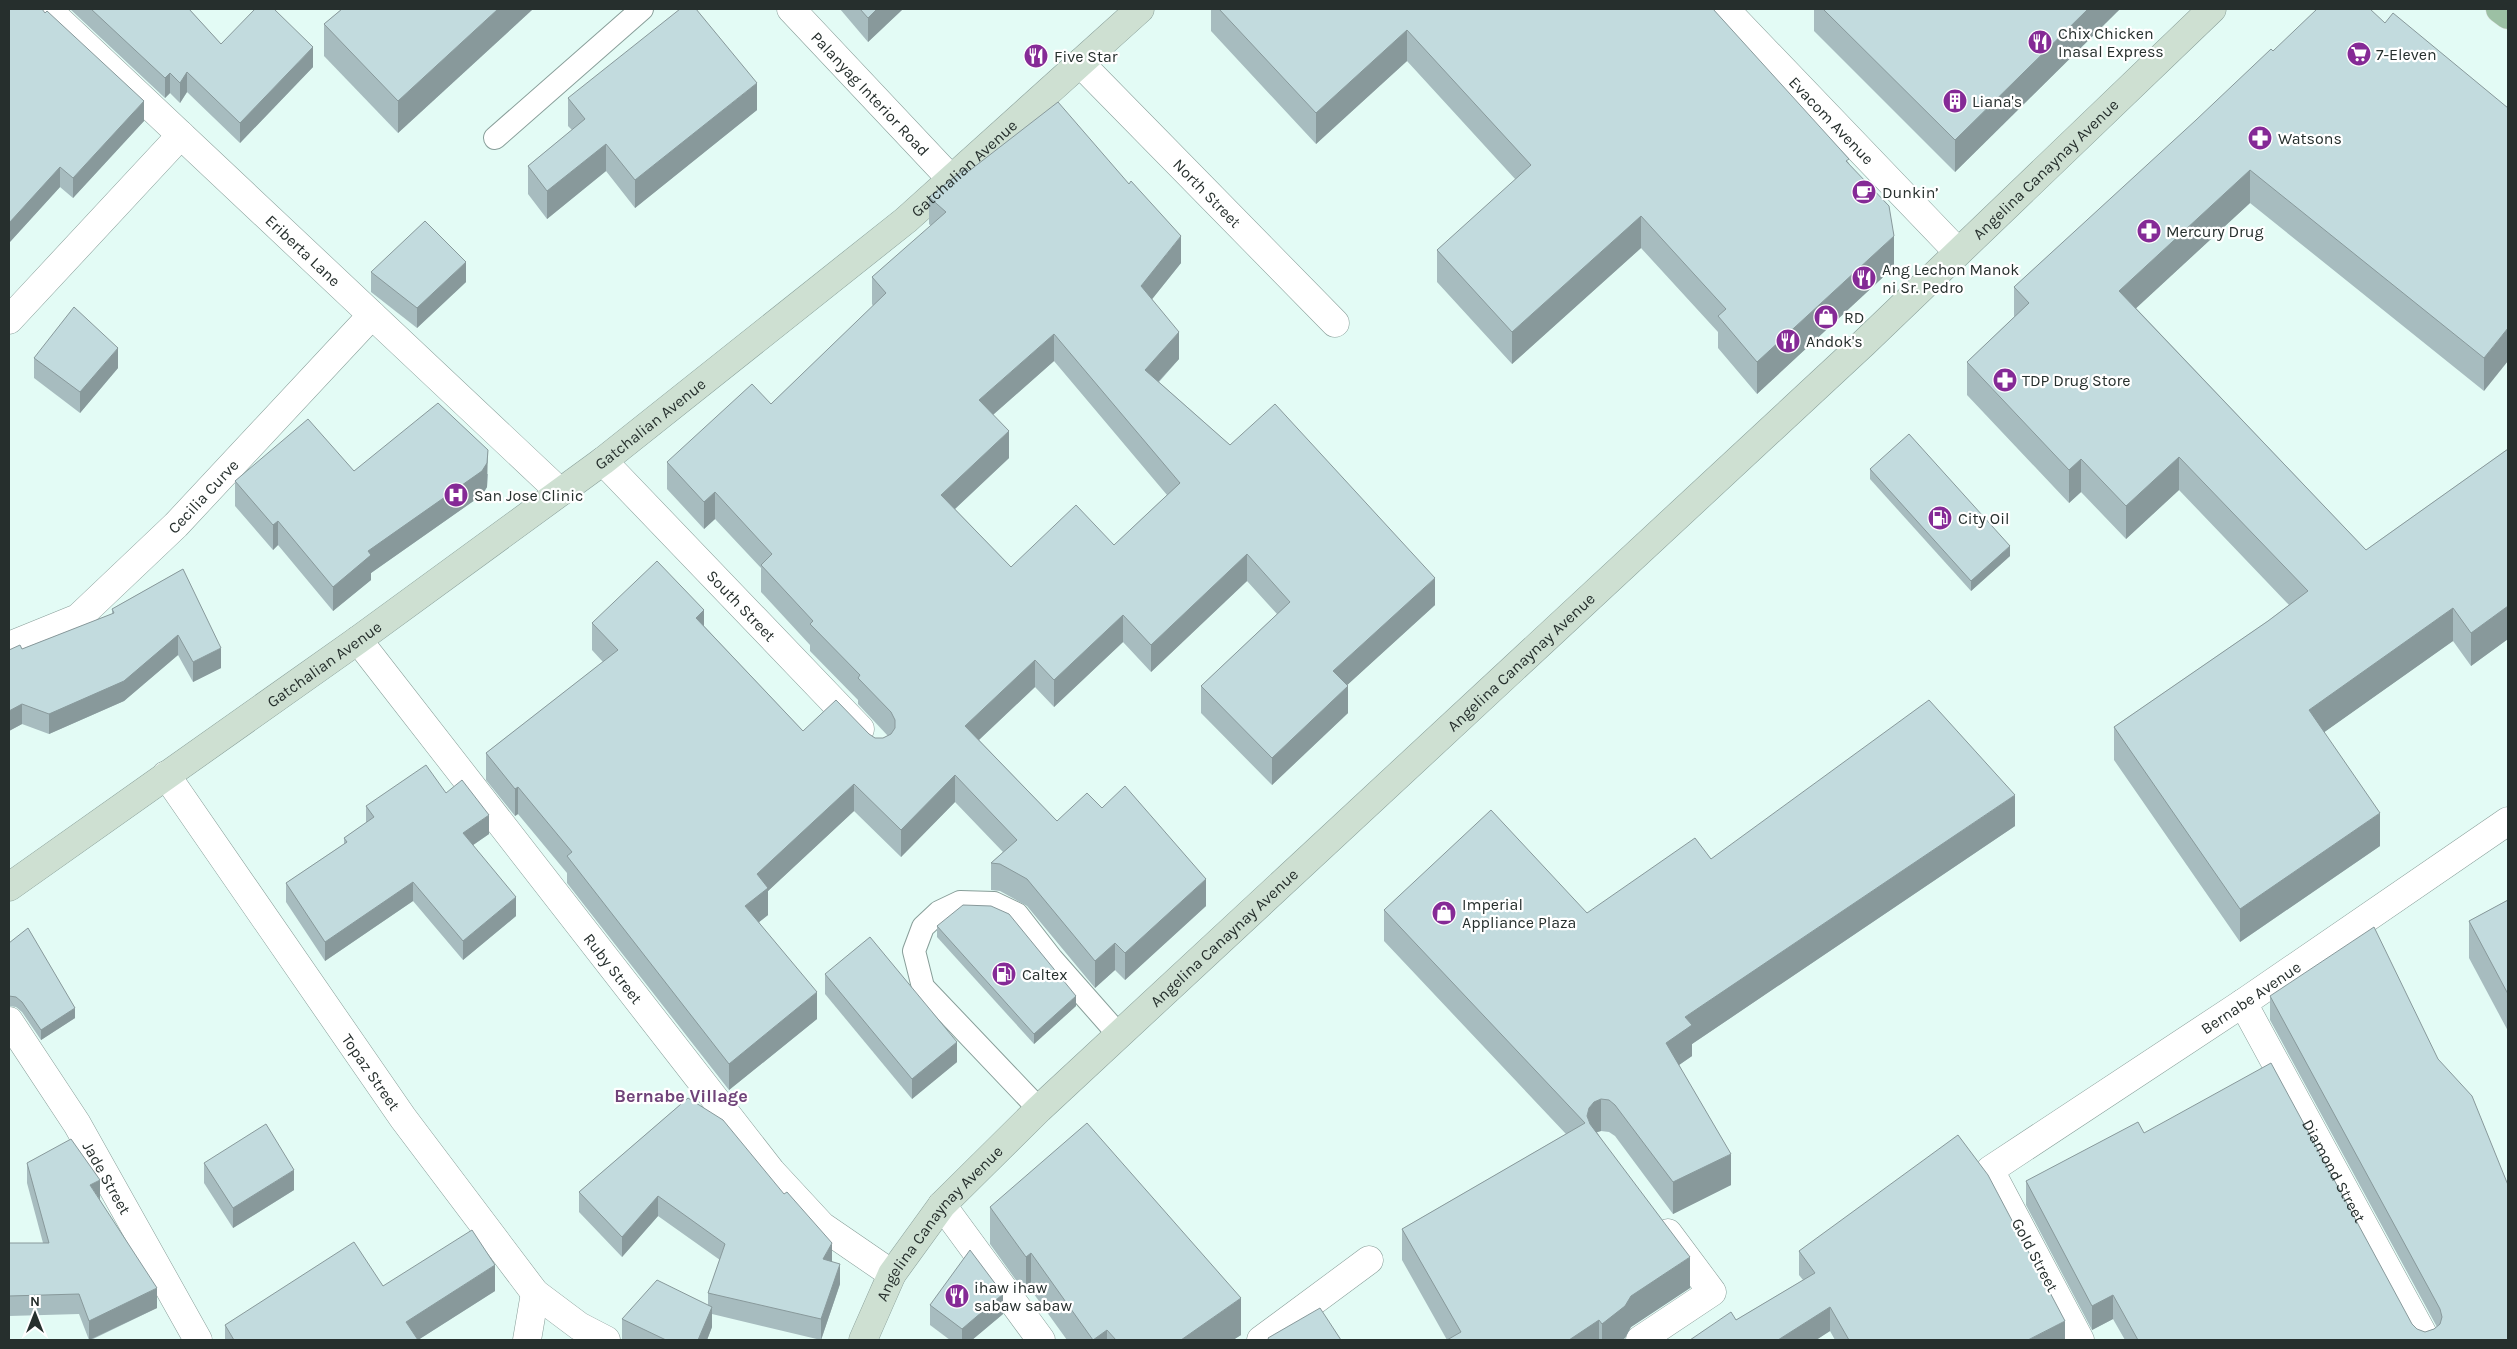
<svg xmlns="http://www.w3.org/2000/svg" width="2517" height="1349" font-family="Karla,sans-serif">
<rect width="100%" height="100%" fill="#e3fbf5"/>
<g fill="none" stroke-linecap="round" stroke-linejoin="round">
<defs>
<g id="lane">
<path d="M495 138 642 9"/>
<path d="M1039 1109 923 987 914 951 923 927 939 912 960 902 994 903 1017 914 1052 959 1119 1035"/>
</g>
<g id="street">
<path id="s1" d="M47 9 560 492"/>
<path id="s2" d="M791 9 951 179"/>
<path id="s3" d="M1725 9 1958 252"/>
<path id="s4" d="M1080 63 1335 323"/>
<path d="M9 320 181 135"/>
<path id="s5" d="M603 461 860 729"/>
<path id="s6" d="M358 640 771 1171 822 1226 892 1274"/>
<path id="s7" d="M9 646 78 618 176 525 372 315"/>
<path id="s8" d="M166 775 403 1118 535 1293 579 1326 606 1340"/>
<path id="s9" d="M2243 1003 2426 1340"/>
<path id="s10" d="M9 1021 77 1124 198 1340"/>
<path d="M942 1205 1041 1340"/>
<path d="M527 1340 535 1293"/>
<path d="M1261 1340 1369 1260"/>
<path d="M1640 1340 1712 1292 1668 1233"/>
<path id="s11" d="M2080 1340 1990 1170 2243 1003 2508 821"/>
</g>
<g id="secondary">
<path id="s12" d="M9 887 358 640 603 461 906 220 1140 9"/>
<path id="s13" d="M863 1340 892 1274 942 1205 1039 1109 1864 343 2212 9"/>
</g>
<path id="primary" d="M2500 9 2508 15"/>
</defs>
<!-- lane casing -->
<use href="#lane" stroke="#889e99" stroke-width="24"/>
<!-- street casing -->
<use href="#street" stroke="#889e99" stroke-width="29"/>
<!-- secondary casing -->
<use href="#secondary" stroke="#889e99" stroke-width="29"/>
<!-- primary casing -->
<use href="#primary" stroke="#d8dad9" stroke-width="29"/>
<!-- lane -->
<use href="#lane" stroke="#fff" stroke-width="22"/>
<!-- street -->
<use href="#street" stroke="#fff" stroke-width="28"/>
<!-- secondary -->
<use href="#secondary" stroke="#cee0d2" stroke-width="28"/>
<!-- primary -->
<use href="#primary" stroke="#9cc0a4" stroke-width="28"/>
</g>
<!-- wall -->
<g fill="#a7bcbf" fill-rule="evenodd">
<path d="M9 9 144 121 73 198 60 187 9 243Z"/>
<path d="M70 9H189L221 44 313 67 240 143 187 92 180 103 170 93 165 98Z"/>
<path d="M342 9H533L398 133 324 56V24Z"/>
<path d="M840 9H903L868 42Z"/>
<path d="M1211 9H1713L1849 163 1894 267 1757 394 1718 348V332L1641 248 1512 364 1437 282V250L1516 180 1407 61 1316 144 1211 31Z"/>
<path d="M1814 9H2120L1955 172 1814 31Z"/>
<path d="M2273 51 2508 108 2484 391 2250 203 2136 308 2366 550 2508 449V639L2471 666 2453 641 2324 732 2380 846 2240 942 2114 760V727L2268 621 2289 605 2179 490 2126 539 2081 492 2069 503 1967 395V362L2014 317V287Z"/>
<path d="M568 98 757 110 635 208 606 171 547 219 528 194V166L572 130 568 126Z"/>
<path d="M969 171 1181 263 1152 299 1179 359 1159 382 1230 445 1435 605 1347 685 1348 713 1272 785 1201 713V686L1277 614 1247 581 1151 672 1123 642 1054 707 1035 687 979 740 1057 821 1102 808 1206 906 1125 980 1115 970 1095 988 1027 906 1000 891 991 890V863L1003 852 955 802 901 857 854 811 768 891V915L759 922 817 1019 729 1090 567 883V873L518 814 515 816 486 780V753L603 662 592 650V623L704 626 803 731 869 734 875 738H883L888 736 858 704V700L810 651V645L761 592V568L715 519 704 529 667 489V462L771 404 873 306 872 304V277L931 226 929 224V197ZM1054 361 1167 495 1114 545 1011 567 955 509 1009 458 993 415Z"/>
<path d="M371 272 466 282 417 328 371 292Z"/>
<path d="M34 358 118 368 80 413 34 378Z"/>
<path d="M1870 469 2010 556 1971 591 1870 479Z"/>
<path d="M354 471 488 474 487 487 482 495 371 573V580L333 611 278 545 273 550 235 506V481Z"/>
<path d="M183 569 221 668 193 682 178 655 124 701 49 734 22 724 9 731V650L22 649 112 614V609Z"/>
<path d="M446 793 489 834 473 845 516 916 463 960 413 901 325 961 286 902V883L344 844V838L366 823V806Z"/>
<path d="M2015 826 1692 1044V1056L1679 1065 1731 1185 1673 1214 1615 1136 1609 1132 1601 1131 1597 1132 1690 1288 1631 1327 1625 1338 1622 1340H1447L1402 1260V1229L1566 1134 1384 941V910L1587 913 1711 859Z"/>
<path d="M2508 900V1031L2469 958V921Z"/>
<path d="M937 926 1076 1006 1034 1044 937 937Z"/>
<path d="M9 943 75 1018 41 1040 22 1012 16 1007 9 1006Z"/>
<path d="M825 974 957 1062 912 1099 825 994Z"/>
<path d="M2270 996 2438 1059 2508 1340H2125L2113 1319 2092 1330 2026 1205V1181L2144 1133 2412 1324 2417 1329 2425 1332 2434 1329 2437 1327 2270 1020Z"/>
<path d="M688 1098 832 1261 840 1284 821 1340 712 1314V1327L707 1340H624L622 1339V1319L708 1305V1293L720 1260 658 1216 622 1257 579 1212V1192Z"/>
<path d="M27 1163 100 1200 157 1308 91 1340H89L79 1314 9 1316V1243H43L27 1183Z"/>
<path d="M204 1163 294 1190 233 1228 204 1183Z"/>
<path d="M990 1207 1241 1335 1233 1340H1067L1031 1290 1026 1294 990 1244Z"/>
<path d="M1799 1251 2065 1340H1835L1830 1331 1816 1340H1690L1736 1320 1803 1280 1799 1275Z"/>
<path d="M383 1286 495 1291 418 1340H225V1325Z"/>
<path d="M930 1305 1003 1314 972 1340H950L930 1325Z"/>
</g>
<!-- shaded-wall -->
<g fill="#88999b">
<path d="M498 9H533L398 133V101Z"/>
<path d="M877 9H903L868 42V18Z"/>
<path d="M2088 9H2120L1955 172V140Z"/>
<path d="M1407 30V61L1316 144V113Z"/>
<path d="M313 47V67L240 143V123Z"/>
<path d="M187 72V92L180 103V83Z"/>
<path d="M170 73V93L165 98V78Z"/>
<path d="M757 83V110L635 208V180Z"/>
<path d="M144 101V121L73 198V178Z"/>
<path d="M606 144V171L547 219V191Z"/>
<path d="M60 167V187L9 243V223Z"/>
<path d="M2250 170V203L2119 324V291Z"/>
<path d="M1641 216V248L1512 364V332Z"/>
<path d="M1181 236V263L1141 313V286Z"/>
<path d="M1894 236V267L1757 394V362Z"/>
<path d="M466 262V282L417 328V308Z"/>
<path d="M2508 328V361L2484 391V358Z"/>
<path d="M1179 332V359L1145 396V370Z"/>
<path d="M1054 334V361L979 427V400Z"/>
<path d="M118 348V368L80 413V392Z"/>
<path d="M1009 431V458L941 522V495Z"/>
<path d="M488 450 487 487 482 495 371 573V580L333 611V587L368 551Z"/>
<path d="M2179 457V490L2126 539V506Z"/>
<path d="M2081 459V492L2069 503V470Z"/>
<path d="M715 492V519L704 529V502Z"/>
<path d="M278 521V545L273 550V525Z"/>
<path d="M2010 546V556L1971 591V581Z"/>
<path d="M1247 554V581L1151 672V645Z"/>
<path d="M1435 578V605L1333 698V671Z"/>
<path d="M2508 606V639L2471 666V633Z"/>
<path d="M2453 608V641L2309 743V710Z"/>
<path d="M704 610V637L696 618Z"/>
<path d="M1123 615V642L1054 707V680Z"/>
<path d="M178 635V655L124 701 49 734V714Z"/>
<path d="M221 648V668L193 682V662Z"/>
<path d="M1035 660V687L965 753V726Z"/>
<path d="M1348 686V713L1272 785V758Z"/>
<path d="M22 704V724L9 731V711Z"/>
<path d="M955 775V802L901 857V830Z"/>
<path d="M854 784V811L768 891V915L745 933V906L757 874Z"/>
<path d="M518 787V814L515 816V789Z"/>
<path d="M2015 795V826L1692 1044V1056L1666 1074V1043L1685 1017Z"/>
<path d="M2380 813V846L2240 942V909Z"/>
<path d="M489 815V834L463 852V833Z"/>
<path d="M1206 879V906L1125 980V953Z"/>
<path d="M413 882V901L325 961V942Z"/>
<path d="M516 897V916L463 960V941Z"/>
<path d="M1115 943V970L1095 988V961Z"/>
<path d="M817 992V1019L729 1090V1064Z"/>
<path d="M1076 996V1006L1034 1044V1034Z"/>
<path d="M75 1008V1018L41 1040V1030Z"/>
<path d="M957 1042V1062L912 1099V1079Z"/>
<path d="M1601 1099V1131L1594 1133 1587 1116 1589 1108 1594 1102Z"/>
<path d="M1731 1154V1185L1673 1214V1182Z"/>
<path d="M294 1170V1190L233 1228V1208Z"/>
<path d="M100 1180V1200L90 1185Z"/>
<path d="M658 1196V1216L622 1257V1237Z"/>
<path d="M832 1243V1263L823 1259Z"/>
<path d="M1031 1253V1290L1026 1294V1257Z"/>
<path d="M1690 1257V1288L1631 1327 1625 1338 1622 1340H1602V1324L1631 1296Z"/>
<path d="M840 1264V1284L821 1340V1319Z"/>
<path d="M495 1265V1291L418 1340 406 1322Z"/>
<path d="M157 1288V1308L89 1340V1321Z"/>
<path d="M1003 1294V1314L972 1340H962V1329Z"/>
<path d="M2113 1295V1319L2092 1330V1306Z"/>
<path d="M1241 1298V1335L1233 1340H1181Z"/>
<path d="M712 1307V1327L707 1340H698Z"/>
<path d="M1830 1307V1331L1816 1340H1778Z"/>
<path d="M1599 1320V1340H1569Z"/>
<path d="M2065 1321V1340H2028Z"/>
<path d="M1107 1330V1340H1093Z"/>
</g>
<!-- building -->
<g fill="#c2dbde" stroke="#88999b" fill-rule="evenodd">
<path d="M9 9H42L45 13 47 11 144 101 73 178 60 167 9 223Z"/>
<path d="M91 9H189L221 44 255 9H274L313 47 240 123 187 72 180 83 170 73 165 78Z"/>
<path d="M342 9H498L398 101 324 24Z"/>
<path d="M680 9H696L757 83 635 180 606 144 547 191 528 166 585 119 568 98Z"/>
<path d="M860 9H877L868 18Z"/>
<path d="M1219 9H1713L1849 159 1846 161 1889 206 1894 236 1757 362 1718 316 1726 309 1641 216 1512 332 1437 250 1531 165 1407 30 1316 113Z"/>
<path d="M1823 9H2088L1955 140Z"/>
<path d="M2317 9H2370L2385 23 2393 13 2508 108V328L2484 358 2250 170 2119 291 2366 550 2508 449V606L2471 633 2453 608 2309 710 2380 813 2240 909 2114 727 2268 621 2308 591 2179 457 2126 506 2081 459 2069 470 1967 362 2029 303 2014 287 2196 120 2271 49 2273 51Z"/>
<path d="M1058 102 1129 184 1131 181 1181 236 1141 286 1179 332 1145 370 1230 445 1275 404 1435 578 1333 671 1348 686 1272 758 1201 686 1290 602 1247 554 1151 645 1123 615 1054 680 1035 660 965 726 1057 821 1087 793 1102 808 1125 786 1206 879 1125 953 1115 943 1095 961 1027 879 1000 864 991 863 1017 840 955 775 901 830 854 784 757 874 768 888 745 906 817 992 729 1064 567 856 572 852 518 787 515 789 486 753 618 650 592 623 657 561 704 610 696 618 803 731 836 700 869 734 875 738H883L891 734 895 728V720L891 712 858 678 860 675 810 624 813 621 761 565 772 554 715 492 704 502 667 462 752 384 771 404 886 293 872 277 946 212 929 197 966 168 969 171ZM1054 334 1180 483 1114 545 1076 505 1011 567 941 495 1009 431 979 400Z"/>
<path d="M425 221 466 262 417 308 371 272Z"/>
<path d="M74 307 118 348 80 392 34 358Z"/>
<path d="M438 403 488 450 487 463 482 471 368 551 371 555 333 587 278 521 273 525 235 481 308 419 354 471Z"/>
<path d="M1909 434 2010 546 1971 581 1870 469Z"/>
<path d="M183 569 221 648 193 662 178 635 124 681 49 714 22 704 9 711V650L20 645 22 649 114 613 112 609Z"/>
<path d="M1929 700 2015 795 1685 1017 1692 1025 1666 1043 1731 1154 1673 1182 1615 1105 1609 1100 1601 1099 1594 1102 1589 1108 1587 1116 1590 1124 1690 1257 1631 1296 1625 1306 1602 1324 1599 1320 1569 1340H1447L1461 1332 1402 1229 1585 1123 1384 910 1491 810 1587 913 1695 838 1711 859Z"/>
<path d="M426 765 446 793 462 780 489 815 463 833 516 897 463 941 413 882 325 942 286 883 347 842 344 838 374 817 366 806Z"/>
<path d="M2508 900V994L2469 921Z"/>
<path d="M963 905 991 906 1009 914 1076 996 1034 1034 937 926Z"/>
<path d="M2374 927 2438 1059 2472 1096 2508 1185V1340H2138L2113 1295 2092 1306 2026 1181 2138 1122 2144 1133 2271 1063 2412 1324 2417 1329 2425 1332 2434 1329 2440 1324 2442 1317 2440 1309 2270 996Z"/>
<path d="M28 928 75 1008 41 1030 22 1002 16 997 9 996V943Z"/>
<path d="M870 937 957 1042 912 1079 825 974Z"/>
<path d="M688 1098 723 1120 784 1194 787 1192 832 1243 823 1259 840 1264 821 1319 708 1293 725 1244 658 1196 622 1237 579 1192Z"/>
<path d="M1087 1123 1241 1298 1181 1340H1116L1107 1330 1093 1340 1031 1253 1026 1257 990 1207Z"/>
<path d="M266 1124 294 1170 233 1208 204 1163Z"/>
<path d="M1958 1135 1988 1175 2065 1321 2028 1340H1849L1830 1307 1778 1340H1690L1731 1312 1736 1320 1815 1273 1799 1251Z"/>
<path d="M71 1139 100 1180 90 1185 157 1288 89 1321 79 1294 9 1296V1243H49L27 1163Z"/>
<path d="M472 1230 495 1265 406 1322 418 1340H234L225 1325 354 1242 383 1286Z"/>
<path d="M970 1250 1003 1294 962 1329 930 1305Z"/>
<path d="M657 1280 712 1307 698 1340H666L622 1319Z"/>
<path d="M1320 1308 1341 1340H1269L1268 1338Z"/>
</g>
<!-- icons -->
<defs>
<symbol id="restaurant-disc" viewBox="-11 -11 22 22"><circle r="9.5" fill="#852a96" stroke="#fff"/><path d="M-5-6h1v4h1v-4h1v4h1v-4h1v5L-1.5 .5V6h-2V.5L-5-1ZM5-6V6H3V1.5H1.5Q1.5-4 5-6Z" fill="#fff"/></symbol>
<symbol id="supermarket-disc" viewBox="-11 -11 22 22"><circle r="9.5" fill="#852a96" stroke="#fff"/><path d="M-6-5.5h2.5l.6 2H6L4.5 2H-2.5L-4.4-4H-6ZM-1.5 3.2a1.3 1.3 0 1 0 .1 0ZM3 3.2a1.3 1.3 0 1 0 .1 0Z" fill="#fff"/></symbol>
<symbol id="building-disc" viewBox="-11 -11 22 22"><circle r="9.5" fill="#852a96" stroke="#fff"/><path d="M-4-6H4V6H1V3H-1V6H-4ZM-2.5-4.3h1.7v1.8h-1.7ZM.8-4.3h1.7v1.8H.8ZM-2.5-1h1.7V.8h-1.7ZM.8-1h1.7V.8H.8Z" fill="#fff"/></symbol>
<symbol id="pharmacy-disc" viewBox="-11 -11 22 22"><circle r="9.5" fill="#852a96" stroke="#fff"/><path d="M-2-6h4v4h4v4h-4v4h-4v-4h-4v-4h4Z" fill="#fff"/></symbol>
<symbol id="cafe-disc" viewBox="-11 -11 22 22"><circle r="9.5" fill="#852a96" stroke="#fff"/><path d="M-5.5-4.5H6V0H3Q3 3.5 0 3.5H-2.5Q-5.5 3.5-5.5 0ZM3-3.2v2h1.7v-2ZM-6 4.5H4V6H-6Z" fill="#fff"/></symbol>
<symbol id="shop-disc" viewBox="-11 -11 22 22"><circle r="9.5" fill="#852a96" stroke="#fff"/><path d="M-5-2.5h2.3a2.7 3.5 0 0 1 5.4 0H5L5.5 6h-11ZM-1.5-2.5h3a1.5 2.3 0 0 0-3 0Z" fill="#fff"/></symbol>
<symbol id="hospital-disc" viewBox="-11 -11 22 22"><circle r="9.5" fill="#852a96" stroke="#fff"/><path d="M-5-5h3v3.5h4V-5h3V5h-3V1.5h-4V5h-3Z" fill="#fff"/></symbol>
<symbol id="fuel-disc" viewBox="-11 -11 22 22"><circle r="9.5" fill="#852a96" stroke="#fff"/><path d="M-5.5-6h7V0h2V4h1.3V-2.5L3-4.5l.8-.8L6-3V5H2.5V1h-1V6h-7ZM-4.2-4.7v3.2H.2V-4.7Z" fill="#fff"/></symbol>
</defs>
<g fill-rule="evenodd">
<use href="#restaurant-disc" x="2026" y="28" width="28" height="28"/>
<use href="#supermarket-disc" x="2345" y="40" width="28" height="28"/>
<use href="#restaurant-disc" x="1022" y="42" width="28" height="28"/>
<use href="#building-disc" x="1941" y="87" width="28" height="28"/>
<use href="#pharmacy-disc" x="2246" y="124" width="28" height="28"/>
<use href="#cafe-disc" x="1850" y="178" width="28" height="28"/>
<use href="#pharmacy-disc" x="2135" y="217" width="28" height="28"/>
<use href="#restaurant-disc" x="1850" y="264" width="28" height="28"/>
<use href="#shop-disc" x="1812" y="303" width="28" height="28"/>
<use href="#restaurant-disc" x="1774" y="327" width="28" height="28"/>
<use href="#pharmacy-disc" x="1991" y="366" width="28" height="28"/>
<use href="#hospital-disc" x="442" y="481" width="28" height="28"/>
<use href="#fuel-disc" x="1926" y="504" width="28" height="28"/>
<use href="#shop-disc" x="1430" y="899" width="28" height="28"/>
<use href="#fuel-disc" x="990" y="960" width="28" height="28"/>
<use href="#restaurant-disc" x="943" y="1282" width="28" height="28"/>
</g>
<g text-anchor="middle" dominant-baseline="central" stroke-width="4.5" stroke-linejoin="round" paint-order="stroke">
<!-- poi labels -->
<g font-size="16" fill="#262f2d" stroke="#fff" text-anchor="start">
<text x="2058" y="33">Chix Chicken<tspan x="2058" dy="18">Inasal Express</tspan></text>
<text x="2376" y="54">7-Eleven</text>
<text x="1054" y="56">Five Star</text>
<text x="1972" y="101">Liana's</text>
<text x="2278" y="138">Watsons</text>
<text x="1882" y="192">Dunkin’</text>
<text x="2166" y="231">Mercury Drug</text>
<text x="1882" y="269">Ang Lechon Manok<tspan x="1882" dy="18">ni Sr. Pedro</tspan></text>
<text x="1844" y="317">RD</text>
<text x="1806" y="341">Andok's</text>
<text x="2022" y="380">TDP Drug Store</text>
<text x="474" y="495">San Jose Clinic</text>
<text x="1958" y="518">City Oil</text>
<text x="1462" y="904">Imperial<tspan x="1462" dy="18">Appliance Plaza</tspan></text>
<text x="1022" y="974">Caltex</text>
<text x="974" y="1287">ihaw ihaw<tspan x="974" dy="18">sabaw sabaw</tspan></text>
</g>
<!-- street labels -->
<g font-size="16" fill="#262f2d" stroke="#fff">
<text stroke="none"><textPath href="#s2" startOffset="116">Palanyag Interior Road</textPath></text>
<text stroke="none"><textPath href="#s3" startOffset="154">Evacom Avenue</textPath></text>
<text stroke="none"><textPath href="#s12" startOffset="1196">Gatchalian Avenue</textPath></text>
<text stroke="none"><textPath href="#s13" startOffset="1671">Angelina Canaynay Avenue</textPath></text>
<text stroke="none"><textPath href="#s4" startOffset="182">North Street</textPath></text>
<text stroke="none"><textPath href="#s1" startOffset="352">Eriberta Lane</textPath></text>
<text stroke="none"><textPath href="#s12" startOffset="791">Gatchalian Avenue</textPath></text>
<text stroke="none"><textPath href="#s7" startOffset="249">Cecilia Curve</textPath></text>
<text stroke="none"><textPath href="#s5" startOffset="200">South Street</textPath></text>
<text stroke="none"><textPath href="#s13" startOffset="951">Angelina Canaynay Avenue</textPath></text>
<text stroke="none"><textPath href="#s12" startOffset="386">Gatchalian Avenue</textPath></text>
<text stroke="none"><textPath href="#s13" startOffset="546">Angelina Canaynay Avenue</textPath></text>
<text stroke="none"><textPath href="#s6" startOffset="416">Ruby Street</textPath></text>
<text stroke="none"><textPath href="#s11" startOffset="505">Bernabe Avenue</textPath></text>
<text stroke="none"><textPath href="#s8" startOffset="361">Topaz Street</textPath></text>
<text stroke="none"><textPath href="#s9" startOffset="191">Diamond Street</textPath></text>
<text stroke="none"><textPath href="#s10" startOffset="185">Jade Street</textPath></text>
<text stroke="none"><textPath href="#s13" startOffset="141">Angelina Canaynay Avenue</textPath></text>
<text transform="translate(2035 1255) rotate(62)">Gold Street</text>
</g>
<!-- neighbourhood labels -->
<g font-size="18" font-weight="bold" fill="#704379" stroke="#fff">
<text x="681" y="1096">Bernabe Village</text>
</g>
</g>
<!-- border -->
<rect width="2517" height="1349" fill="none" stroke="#262f2d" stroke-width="20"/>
<!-- north arrow -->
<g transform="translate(35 1314)" stroke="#ffffff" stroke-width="4" paint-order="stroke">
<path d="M0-4L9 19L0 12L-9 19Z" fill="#262f2d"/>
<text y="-8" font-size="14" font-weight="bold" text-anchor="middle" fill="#262f2d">N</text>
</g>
</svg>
